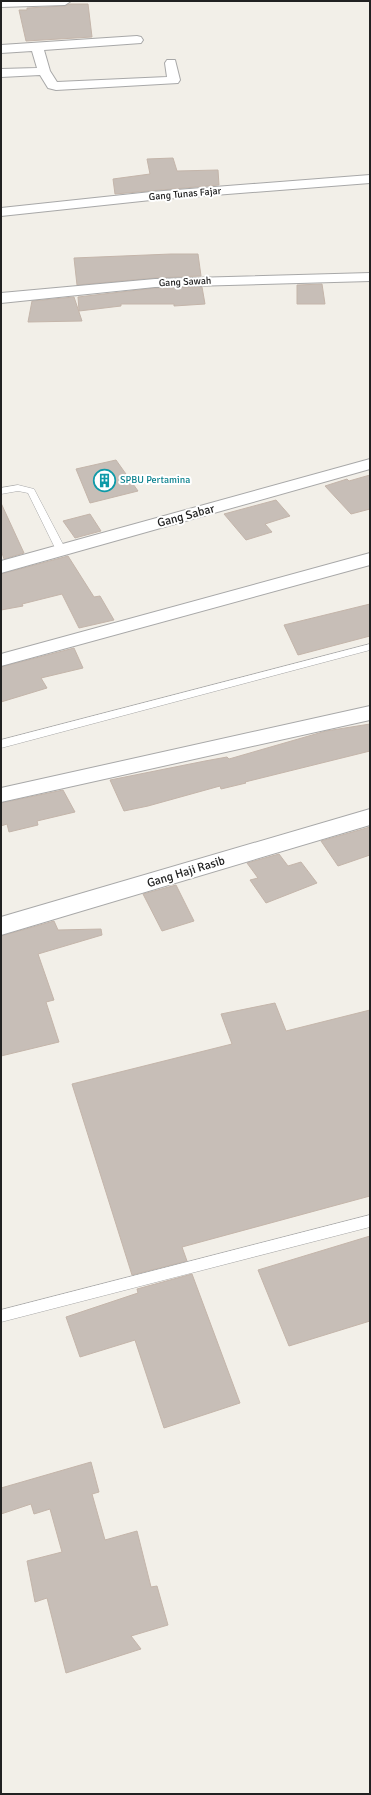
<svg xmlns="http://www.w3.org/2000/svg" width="371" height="1795" font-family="Signika,sans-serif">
<rect width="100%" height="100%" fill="#f2efe8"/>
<!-- building -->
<g fill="#c7beb7" stroke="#c4b5aa">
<path d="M69 4H88L92 37 26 41 19 10H27V8L65 6Z"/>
<path d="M173 158 177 171 218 170 219 185 115 194 113 179 150 174 147 159Z"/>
<path d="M171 254H198L201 276 155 278 77 285 74 258Z"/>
<path d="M322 284 325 304H297V285Z"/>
<path d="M202 287 205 304 174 306V304H121V306L79 311 78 297 155 288Z"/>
<path d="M74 297 82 321 28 322 32 301Z"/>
<path d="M116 460 138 491 90 503 76 469Z"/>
<path d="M370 475V509L351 514 325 486 347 479 349 481Z"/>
<path d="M276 500 290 516 265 524 272 532 246 540 224 514Z"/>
<path d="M1 503 24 553 4 559 1 550Z"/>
<path d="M90 514 101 531 75 538 63 521Z"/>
<path d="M68 556 94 597 100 596 114 620 79 628 62 594 22 604 23 606 1 610V574Z"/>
<path d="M370 604V636L298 655 284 625Z"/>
<path d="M74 648 83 668 41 678 47 688 1 702V667Z"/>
<path d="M370 724V751L245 782 246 783 221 789 220 786 148 806 124 811 110 780 205 761 227 757 229 759 326 731Z"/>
<path d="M63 790 75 812 37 821 38 825 9 832 7 824 1 826V803Z"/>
<path d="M370 827V855L338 866 321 841Z"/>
<path d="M279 854 288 866 301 862 317 883 266 903 250 880 258 878 247 863Z"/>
<path d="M176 885 194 921 162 931 143 894Z"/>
<path d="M54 921 58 930 101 929 102 935 38 954 54 1000 46 1002 59 1042 1 1056V936Z"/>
<path d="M275 1003 286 1031 370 1010V1196L182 1247 187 1261 132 1275 72 1084 232 1044 221 1014Z"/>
<path d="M370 1236V1321L289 1346 258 1270Z"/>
<path d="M192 1274 240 1403 164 1428 135 1340 80 1357 66 1317 138 1293 137 1289Z"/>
<path d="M91 1462 99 1492 92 1494 105 1540 137 1531 151 1587 157 1586 168 1625 131 1636 141 1649 66 1673 47 1598 35 1602 27 1561 62 1552 50 1509 34 1514 31 1504 1 1514V1488Z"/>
</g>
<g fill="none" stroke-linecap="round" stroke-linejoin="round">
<defs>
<g id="lane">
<path d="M18 485 34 489 66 550 64 552H58L56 550 28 493 18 491 1 494V488Z"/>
<path d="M370 644V650L1 748V740Z"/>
<path d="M370 1215V1227L1 1322V1310Z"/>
</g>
<g id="street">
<path d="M1 1H71L65 5 1 7Z"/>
<path d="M137 36 141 37 143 40 141 43 44 50 50 71 57 82 167 77 165 63 167 60H175L180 80 178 83 56 90 48 88 40 75 1 77V69L37 68 32 51 1 53V45Z"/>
<path d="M370 175V183L151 200 1 216V208L151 192Z"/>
<path d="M370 273V281L155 287 1 303V293L155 279Z"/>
<path d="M370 459V469L1 573V561Z"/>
<path d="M370 553V565L1 666V654Z"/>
<path d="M370 706V720L1 802V788Z"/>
<path d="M370 809V825L1 935V917Z"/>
</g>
</defs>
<!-- lane casing -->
<use href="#lane" stroke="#a8a8a8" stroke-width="1"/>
<!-- street casing -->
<use href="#street" stroke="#a8a8a8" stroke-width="2"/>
<!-- lane -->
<use href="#lane" fill="#fff" fill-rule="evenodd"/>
<!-- street -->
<use href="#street" fill="#fff" fill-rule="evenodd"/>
</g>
<!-- icons -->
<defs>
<symbol id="building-ring" viewBox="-11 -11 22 22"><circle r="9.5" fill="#fff" stroke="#0f9aa8" stroke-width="1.5"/><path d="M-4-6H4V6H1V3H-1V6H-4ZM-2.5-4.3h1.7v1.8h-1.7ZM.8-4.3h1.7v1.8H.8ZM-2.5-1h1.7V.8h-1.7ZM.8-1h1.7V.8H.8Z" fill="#0f9aa8"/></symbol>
</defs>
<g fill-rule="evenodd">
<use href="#building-ring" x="92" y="468" width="25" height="25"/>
</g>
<g text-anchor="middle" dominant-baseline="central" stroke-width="4" stroke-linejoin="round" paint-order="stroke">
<!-- far-street labels -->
<g font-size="10" fill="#212121" stroke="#fff">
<text transform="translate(185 194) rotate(-5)">Gang Tunas Fajar</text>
<text transform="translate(185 282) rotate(-3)">Gang Sawah</text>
</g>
<!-- far-culture labels -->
<g font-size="10" fill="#0d838f" stroke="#fff" text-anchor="start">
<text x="120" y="480">SPBU Pertamina</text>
</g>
<!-- street labels -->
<g font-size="12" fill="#212121" stroke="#fff">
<text transform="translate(186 516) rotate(-15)">Gang Sabar</text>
<text transform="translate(186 872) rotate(-17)">Gang Haji Rasib</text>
</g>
</g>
<!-- border -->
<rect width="371" height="1795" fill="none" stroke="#212121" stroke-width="4"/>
</svg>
